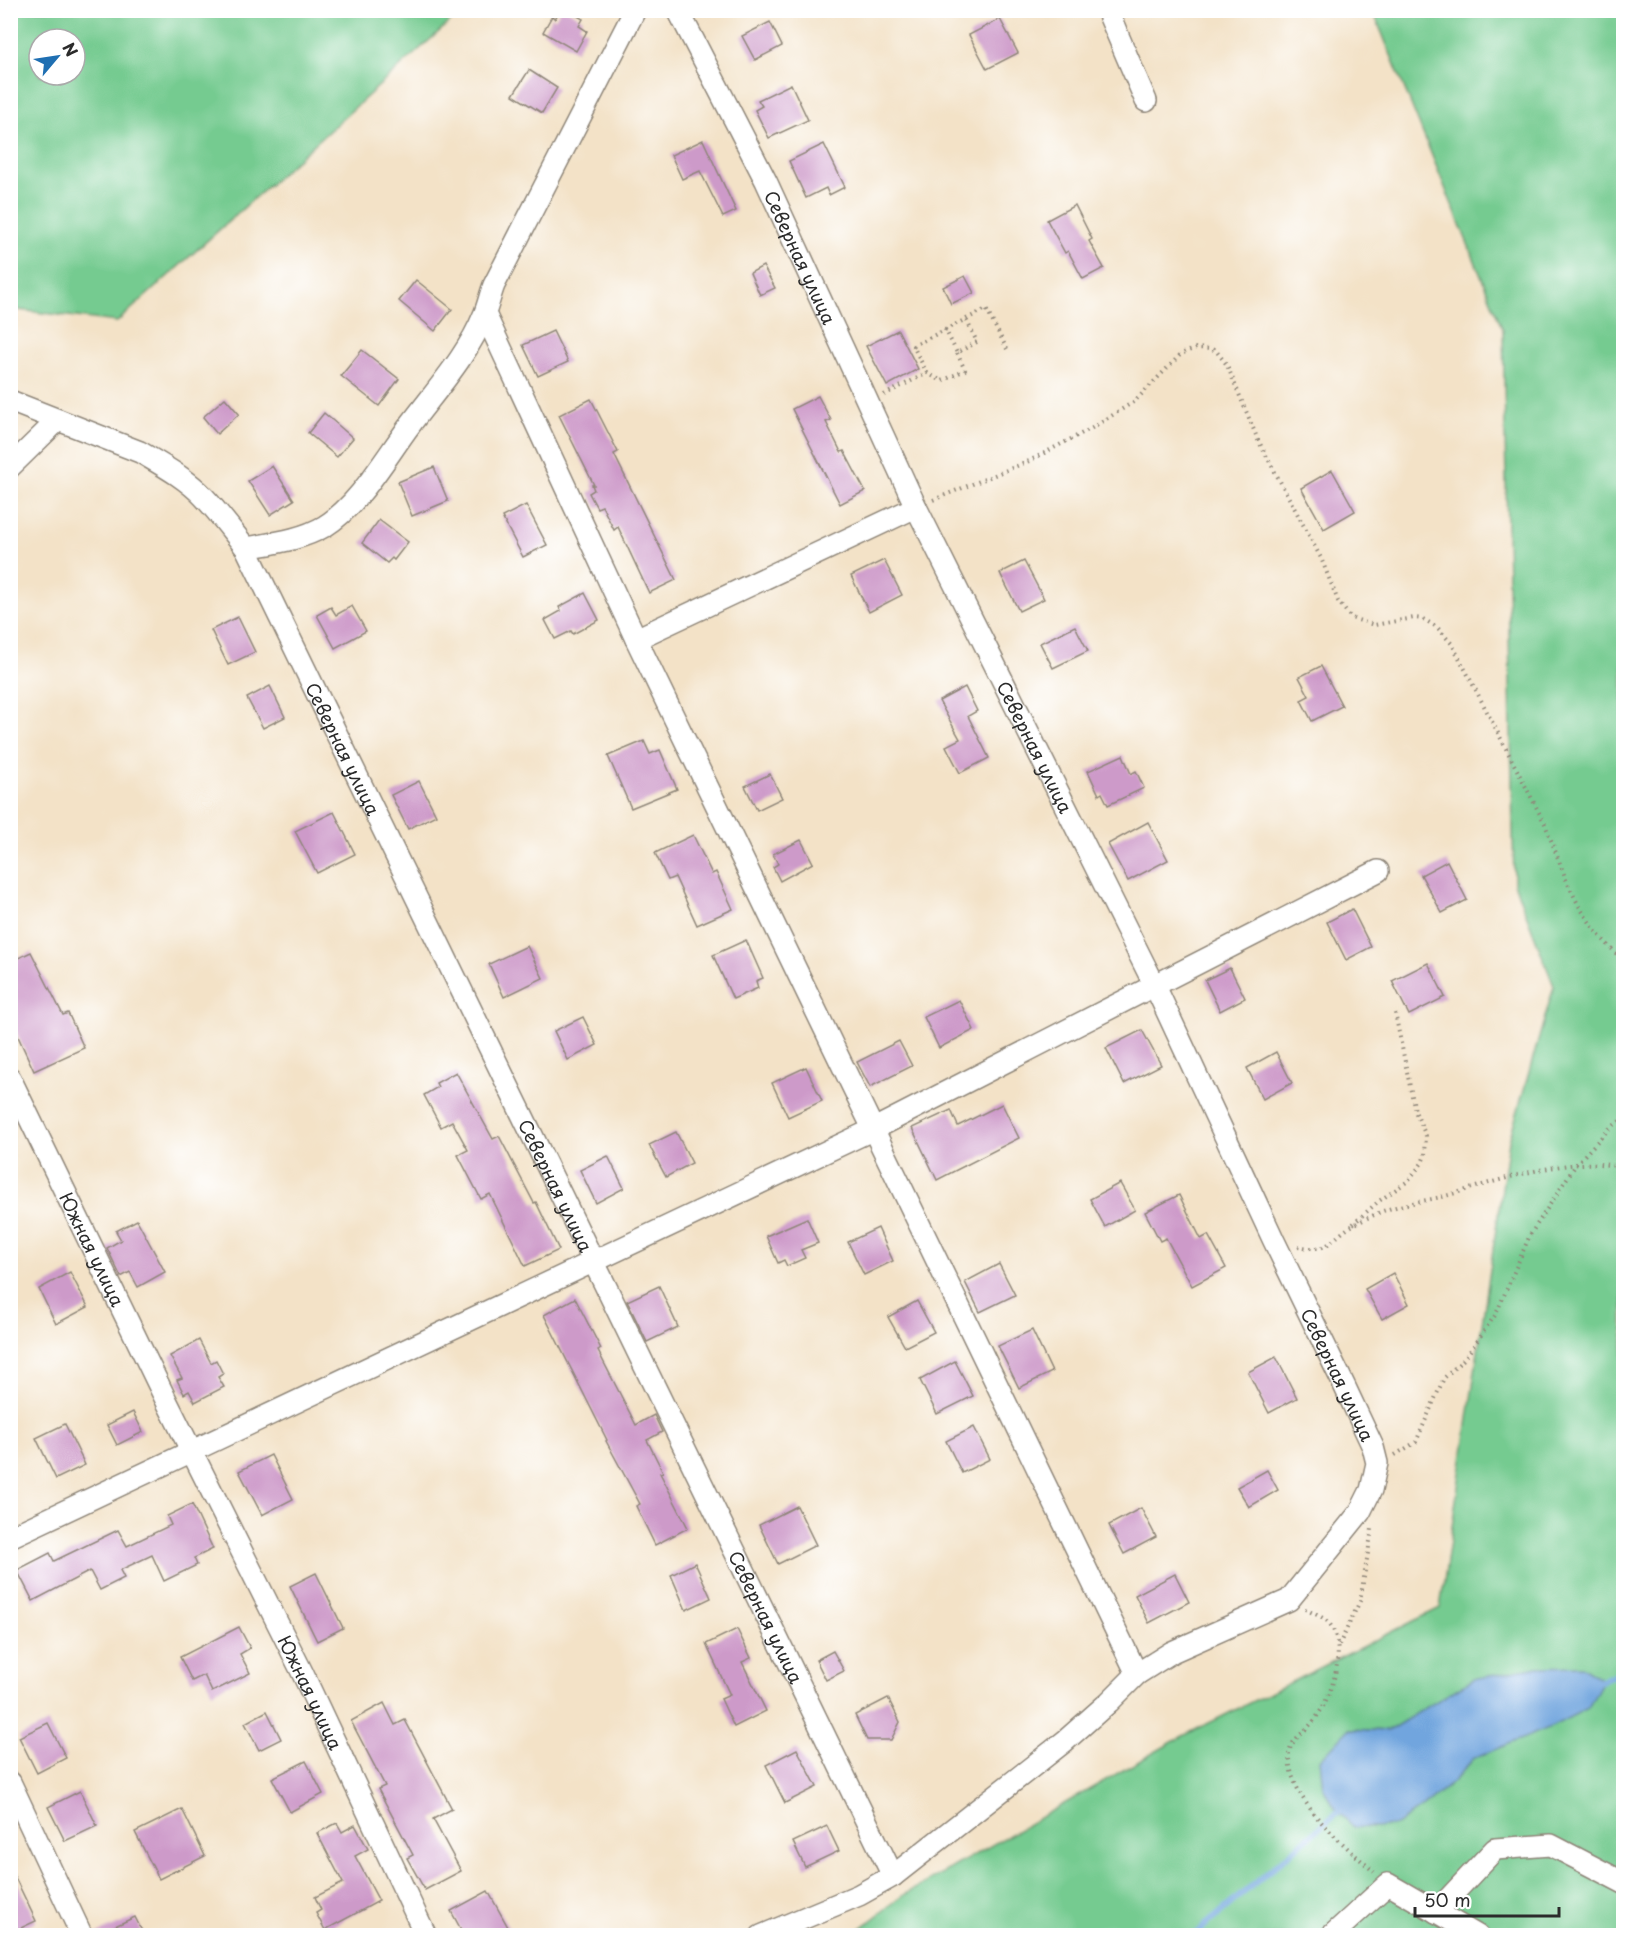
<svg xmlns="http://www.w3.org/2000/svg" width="1634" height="1946" font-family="'Playpen Sans',sans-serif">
<rect width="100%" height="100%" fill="#fff"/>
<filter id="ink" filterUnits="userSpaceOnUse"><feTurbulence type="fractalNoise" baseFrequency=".0167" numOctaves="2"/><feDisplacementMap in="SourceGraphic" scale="12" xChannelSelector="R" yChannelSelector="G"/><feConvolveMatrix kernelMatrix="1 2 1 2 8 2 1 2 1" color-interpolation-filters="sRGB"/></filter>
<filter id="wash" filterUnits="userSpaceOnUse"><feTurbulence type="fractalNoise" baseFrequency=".008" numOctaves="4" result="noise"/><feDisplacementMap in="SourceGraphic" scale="24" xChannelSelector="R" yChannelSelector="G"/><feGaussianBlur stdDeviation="1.35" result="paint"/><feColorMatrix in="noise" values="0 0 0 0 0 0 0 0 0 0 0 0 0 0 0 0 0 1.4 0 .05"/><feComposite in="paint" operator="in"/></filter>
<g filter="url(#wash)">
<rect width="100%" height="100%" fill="#f3e2c7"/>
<!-- green -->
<g fill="#74cb90" stroke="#507b5e" stroke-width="1.5" fill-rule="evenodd">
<path d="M11 10H462V11L117 322 11 309ZM39 39H75V75H39Z"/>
<path d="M1373 11H1623V1935L851 1936 902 1896 1183 1736 1440 1608 1509 1141 1554 986 1514 883 1503 330ZM1429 1707 1509 1743 1474 1758 1452 1783 1424 1806 1396 1825 1349 1729 1388 1731Z"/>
</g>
<!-- water -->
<path fill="#71a5de" stroke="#4e6884" stroke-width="1.5" d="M1581 1666 1603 1680 1588 1708 1551 1727 1474 1758 1452 1783 1424 1806 1396 1825 1377 1828 1354 1827 1338 1812 1323 1788 1320 1760 1349 1729 1388 1731 1473 1679 1538 1667Z"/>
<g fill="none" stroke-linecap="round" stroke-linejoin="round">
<!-- stream -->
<g stroke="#71a5de" stroke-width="6">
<path d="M1596 1683 1624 1672"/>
<path d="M1193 1936 1338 1812 1346 1808"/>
</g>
</g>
<g id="blocks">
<!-- building -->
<g fill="#cd9ac9">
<path d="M560 10H567L583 19 579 26 587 31 576 51 543 32 552 16 555 19Z"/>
<path d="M1000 19 1018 53 987 69 969 35Z"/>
<path d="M770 22 782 46 755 60 742 36Z"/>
<path d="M529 70 557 88 542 113 513 95Z"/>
<path d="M791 84 808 120 769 138 755 110 762 106 758 100Z"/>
<path d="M703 140 736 211 723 217 700 171 682 179 671 155Z"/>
<path d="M824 144 845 187 829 195 826 188 806 198 789 161Z"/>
<path d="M1075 205 1092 239 1089 241 1104 268 1083 279 1068 251 1065 253 1047 220Z"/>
<path d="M763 266 775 288 760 295 750 273Z"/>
<path d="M965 276 974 293 951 304 943 287Z"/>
<path d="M416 280 452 309 435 331 399 301Z"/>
<path d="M898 330 918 369 887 386 866 346Z"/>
<path d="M553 331 568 362 538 376 523 345Z"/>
<path d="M362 350 399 379 379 406 341 376Z"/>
<path d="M818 396 831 420 826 422 841 452 844 451 865 491 840 504 792 409Z"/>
<path d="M225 398 239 414 217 434 203 417Z"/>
<path d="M591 399 618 452 614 454 676 580 649 593 618 527 614 530 602 506 597 508 589 493 594 490 592 485H594L559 415Z"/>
<path d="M324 413 353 438 337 457 308 433Z"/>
<path d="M272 466 294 500 270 515 248 481Z"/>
<path d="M434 467 448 501 412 516 398 482Z"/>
<path d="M1332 470 1355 511 1324 529 1301 488Z"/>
<path d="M526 505 547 545 523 557 502 517Z"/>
<path d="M379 520 408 542 394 560 392 558 387 563 362 543Z"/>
<path d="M884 560 902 595 869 612 851 576Z"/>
<path d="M1024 561 1044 599 1019 611 1000 573Z"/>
<path d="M585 593 599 620 573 634 571 631 555 639 545 620 561 611 559 607Z"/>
<path d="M352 606 366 631 335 648 317 615 331 607 336 615Z"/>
<path d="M238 617 255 652 228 665 211 630Z"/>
<path d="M1075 626 1088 651 1053 668 1040 643Z"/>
<path d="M1321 666 1342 706 1312 721 1301 700 1309 696 1299 677Z"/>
<path d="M270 686 285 717 263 728 247 698Z"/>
<path d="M965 687 977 711 968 716 989 758 960 773 946 746 960 739 939 701Z"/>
<path d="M644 741 650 754 660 750 677 789 631 808 608 756Z"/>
<path d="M1123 755 1131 774 1136 771 1144 788 1108 805 1102 793 1099 795 1088 771Z"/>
<path d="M770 774 782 798 757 810 745 786Z"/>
<path d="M419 781 436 815 408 829 391 795Z"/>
<path d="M334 812 355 854 317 873 295 831Z"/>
<path d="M1148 822 1168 860 1128 881 1108 844Z"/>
<path d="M693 835 712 874 716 872 733 909 697 925 675 877 668 880 655 853Z"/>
<path d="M801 840 813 863 780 881 773 867 778 864 773 854Z"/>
<path d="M1447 861 1467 900 1442 913 1421 875Z"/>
<path d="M1352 909 1371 947 1346 960 1327 922Z"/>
<path d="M746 940 763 978 756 981 758 988 733 999 713 955Z"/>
<path d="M527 946 543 978 504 997 489 964Z"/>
<path d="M31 952 63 1015 68 1013 84 1048 34 1071 10 1019V962Z"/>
<path d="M1428 963 1445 997 1409 1015 1392 981Z"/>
<path d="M1230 968 1245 998 1220 1011 1205 980Z"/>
<path d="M959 1000 974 1030 939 1048 924 1017Z"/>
<path d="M583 1017 597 1045 568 1060 554 1031Z"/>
<path d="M1142 1030 1161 1065 1124 1084 1106 1048Z"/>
<path d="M899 1041 912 1066 870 1087 857 1062Z"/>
<path d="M1276 1052 1292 1083 1263 1099 1247 1068Z"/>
<path d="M806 1067 822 1101 788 1117 772 1083Z"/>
<path d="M456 1072 493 1139 499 1136 534 1203 536 1202 559 1250 525 1266 490 1194 481 1199 458 1155 468 1150 452 1121 441 1127 424 1095 438 1087 436 1083Z"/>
<path d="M1002 1104 1019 1138 937 1180 912 1128 951 1110 958 1126Z"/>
<path d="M676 1132 692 1163 666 1177 649 1145Z"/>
<path d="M608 1156 624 1188 596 1203 580 1170Z"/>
<path d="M1120 1183 1135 1210 1105 1227 1090 1199Z"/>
<path d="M1179 1195 1201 1239 1208 1235 1226 1268 1192 1286 1166 1238 1160 1241 1145 1212Z"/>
<path d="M807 1218 818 1243 801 1250 805 1258 787 1266 784 1260 778 1263 766 1236Z"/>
<path d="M137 1220 165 1272 138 1287 130 1272 121 1277 107 1248 121 1240 116 1231Z"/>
<path d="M878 1228 893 1261 864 1275 848 1242Z"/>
<path d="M999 1264 1015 1295 980 1312 965 1282Z"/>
<path d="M70 1272 88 1307 56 1324 39 1289Z"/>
<path d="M1393 1273 1409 1304 1382 1319 1365 1289Z"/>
<path d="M659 1286 678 1327 647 1342 627 1301Z"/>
<path d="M575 1298 601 1349 598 1351 636 1425 654 1415 662 1432 647 1440 663 1472 660 1473 688 1528 655 1545 636 1506 640 1504 606 1441 607 1440 544 1315Z"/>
<path d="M917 1301 934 1332 905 1347 888 1317Z"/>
<path d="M1032 1330 1052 1372 1019 1388 998 1346Z"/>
<path d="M199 1340 211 1363 216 1360 223 1374 218 1377 224 1387 195 1402 189 1391 184 1394 177 1380 182 1378 170 1356Z"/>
<path d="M1276 1357 1297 1398 1269 1413 1248 1372Z"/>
<path d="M955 1361 973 1396 937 1414 920 1380Z"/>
<path d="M133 1412 143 1432 117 1445 107 1425Z"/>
<path d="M65 1424 85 1465 56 1479 36 1438Z"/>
<path d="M974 1427 990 1459 962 1473 946 1441Z"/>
<path d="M271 1455 293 1499 262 1515 239 1471Z"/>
<path d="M1267 1470 1278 1490 1249 1507 1237 1487Z"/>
<path d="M192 1504 213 1549 194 1558 197 1565 164 1581 152 1555 120 1570 124 1578 100 1590 90 1571 33 1601 17 1570 50 1553 54 1561 118 1530 127 1546 171 1525 167 1516Z"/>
<path d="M797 1506 816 1545 778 1564 759 1525Z"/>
<path d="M1141 1508 1156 1537 1124 1554 1109 1525Z"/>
<path d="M695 1563 711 1598 686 1610 671 1575Z"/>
<path d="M316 1573 343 1628 317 1641 290 1586Z"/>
<path d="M1175 1574 1189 1602 1149 1623 1135 1595Z"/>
<path d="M239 1627 250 1648 240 1654 250 1673 212 1692 204 1675 192 1681 180 1657Z"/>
<path d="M737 1629 751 1658 742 1662 766 1711 734 1727 721 1699 730 1695 706 1644Z"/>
<path d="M833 1651 844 1671 826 1680 816 1660Z"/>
<path d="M888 1698 900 1722 891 1740H867L855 1715Z"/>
<path d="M384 1703 395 1725 405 1720 452 1809 433 1819 461 1871 425 1890 407 1858 413 1855 378 1789 385 1786 351 1721Z"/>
<path d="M267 1711 281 1739 259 1750 245 1723Z"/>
<path d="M48 1723 66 1758 37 1773 19 1737Z"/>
<path d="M797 1749 817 1787 785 1803 766 1765Z"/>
<path d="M306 1761 323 1794 290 1812 272 1778Z"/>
<path d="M80 1791 97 1826 65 1841 48 1807Z"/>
<path d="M182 1809 205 1856 159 1879 135 1832Z"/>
<path d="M337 1823 342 1832 355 1825 368 1849 355 1856 379 1901 325 1930 316 1913 321 1910 315 1897 343 1883 317 1833Z"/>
<path d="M827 1826 839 1851 805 1867 793 1842Z"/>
<path d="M10 1867 36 1921 10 1933Z"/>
<path d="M488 1891 509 1929 496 1935H464L451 1911Z"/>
<path d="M135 1917 144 1935H95Z"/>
</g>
</g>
</g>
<g filter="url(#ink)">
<use href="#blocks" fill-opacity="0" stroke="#8f8679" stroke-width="1.5"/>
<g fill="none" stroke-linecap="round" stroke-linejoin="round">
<defs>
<g id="minor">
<path id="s1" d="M678 10 766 181 916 507 1155 986 1274 1241 1344 1385 1373 1447 1377 1463 1371 1490 1360 1512 1289 1600 1172 1652 1137 1674 1109 1702 1065 1741 893 1876 859 1895 761 1936"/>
<path d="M1107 10 1146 101"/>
<path d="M485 314 636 639 1137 1674"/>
<path id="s2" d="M10 401 140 452C162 465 186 478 204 497 219 513 232 531 246 548L893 1876"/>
<path d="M10 467 58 420"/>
<path d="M246 548C273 543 301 540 325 526 359 505 386 457 410 425 436 390 468 355 484 315 488 306 490 295 494 285L635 10"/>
<path d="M636 639 916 507"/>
<path id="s3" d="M10 1078 168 1404 302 1672 426 1936"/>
<path d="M10 1537 872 1130 1378 871"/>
<path d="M10 1782 82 1936"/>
<path d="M1436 1912 1495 1849 1551 1845 1624 1883"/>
<path d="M1331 1936 1388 1884 1478 1936"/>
</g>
</defs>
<!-- minor casing -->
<use href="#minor" stroke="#8f8679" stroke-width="24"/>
<!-- path -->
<g stroke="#8f8679" stroke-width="4" stroke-dasharray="1.5 4.5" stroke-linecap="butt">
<path d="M945 329 957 353 977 342 966 319"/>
<path d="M927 373 913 346 986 309 1007 349"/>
<path d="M884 395 927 373 942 381 965 370 957 353"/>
<path d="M933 500 1029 461 1092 428 1135 401 1181 354 1196 348 1212 349 1217 352 1227 365 1258 440 1321 558 1338 601 1351 618 1374 625 1414 618 1423 619 1437 627 1452 644 1545 824 1567 882 1580 908 1597 933 1624 962"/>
<path d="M1353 1224 1379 1201 1408 1181 1422 1163 1425 1155 1426 1136 1415 1111 1395 1013"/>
<path d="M1298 1246C1330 1253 1327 1242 1350 1227 1360 1221 1372 1216 1383 1211 1402 1204 1425 1201 1445 1196 1496 1182 1572 1153 1624 1168"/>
<path d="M1395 1455 1416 1442 1444 1378 1465 1358 1496 1314 1530 1235 1577 1163 1609 1129 1624 1118"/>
<path d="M1305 1609C1312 1613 1324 1617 1329 1623 1349 1648 1331 1702 1311 1724 1303 1734 1288 1741 1289 1757 1291 1804 1342 1842 1374 1872"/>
<path d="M1339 1645 1360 1601 1372 1529"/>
</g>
<!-- minor -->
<use href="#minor" stroke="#fff" stroke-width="21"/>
</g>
</g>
<g text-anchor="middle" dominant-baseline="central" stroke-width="6" stroke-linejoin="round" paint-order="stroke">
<!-- street labels -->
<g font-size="18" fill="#2b2b2b" stroke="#fff">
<text stroke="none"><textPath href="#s1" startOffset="276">Северная улица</textPath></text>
<text stroke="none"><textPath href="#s1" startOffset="819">Северная улица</textPath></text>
<text stroke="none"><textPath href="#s2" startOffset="507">Северная улица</textPath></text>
<text stroke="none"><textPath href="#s2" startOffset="993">Северная улица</textPath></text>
<text stroke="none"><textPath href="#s3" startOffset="190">Южная улица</textPath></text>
<text stroke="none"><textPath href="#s1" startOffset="1516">Северная улица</textPath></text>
<text stroke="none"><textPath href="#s2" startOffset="1473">Северная улица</textPath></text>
<text stroke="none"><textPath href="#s3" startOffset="684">Южная улица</textPath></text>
</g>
</g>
<!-- margin -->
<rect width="1634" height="1946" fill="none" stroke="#fff" stroke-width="36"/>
<!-- north arrow -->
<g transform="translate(57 57) rotate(61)"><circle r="28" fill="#ffffff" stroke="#aaaaaa" stroke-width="1.5"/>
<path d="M0-4.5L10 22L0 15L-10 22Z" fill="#1f6fb2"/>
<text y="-9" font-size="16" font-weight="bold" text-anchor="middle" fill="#2b2b2b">N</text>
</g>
<!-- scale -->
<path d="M1415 1907v9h144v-9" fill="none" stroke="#2b2b2b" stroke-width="3"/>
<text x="1424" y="1907" font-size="18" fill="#2b2b2b" stroke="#ffffff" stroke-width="4.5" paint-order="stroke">50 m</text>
</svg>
